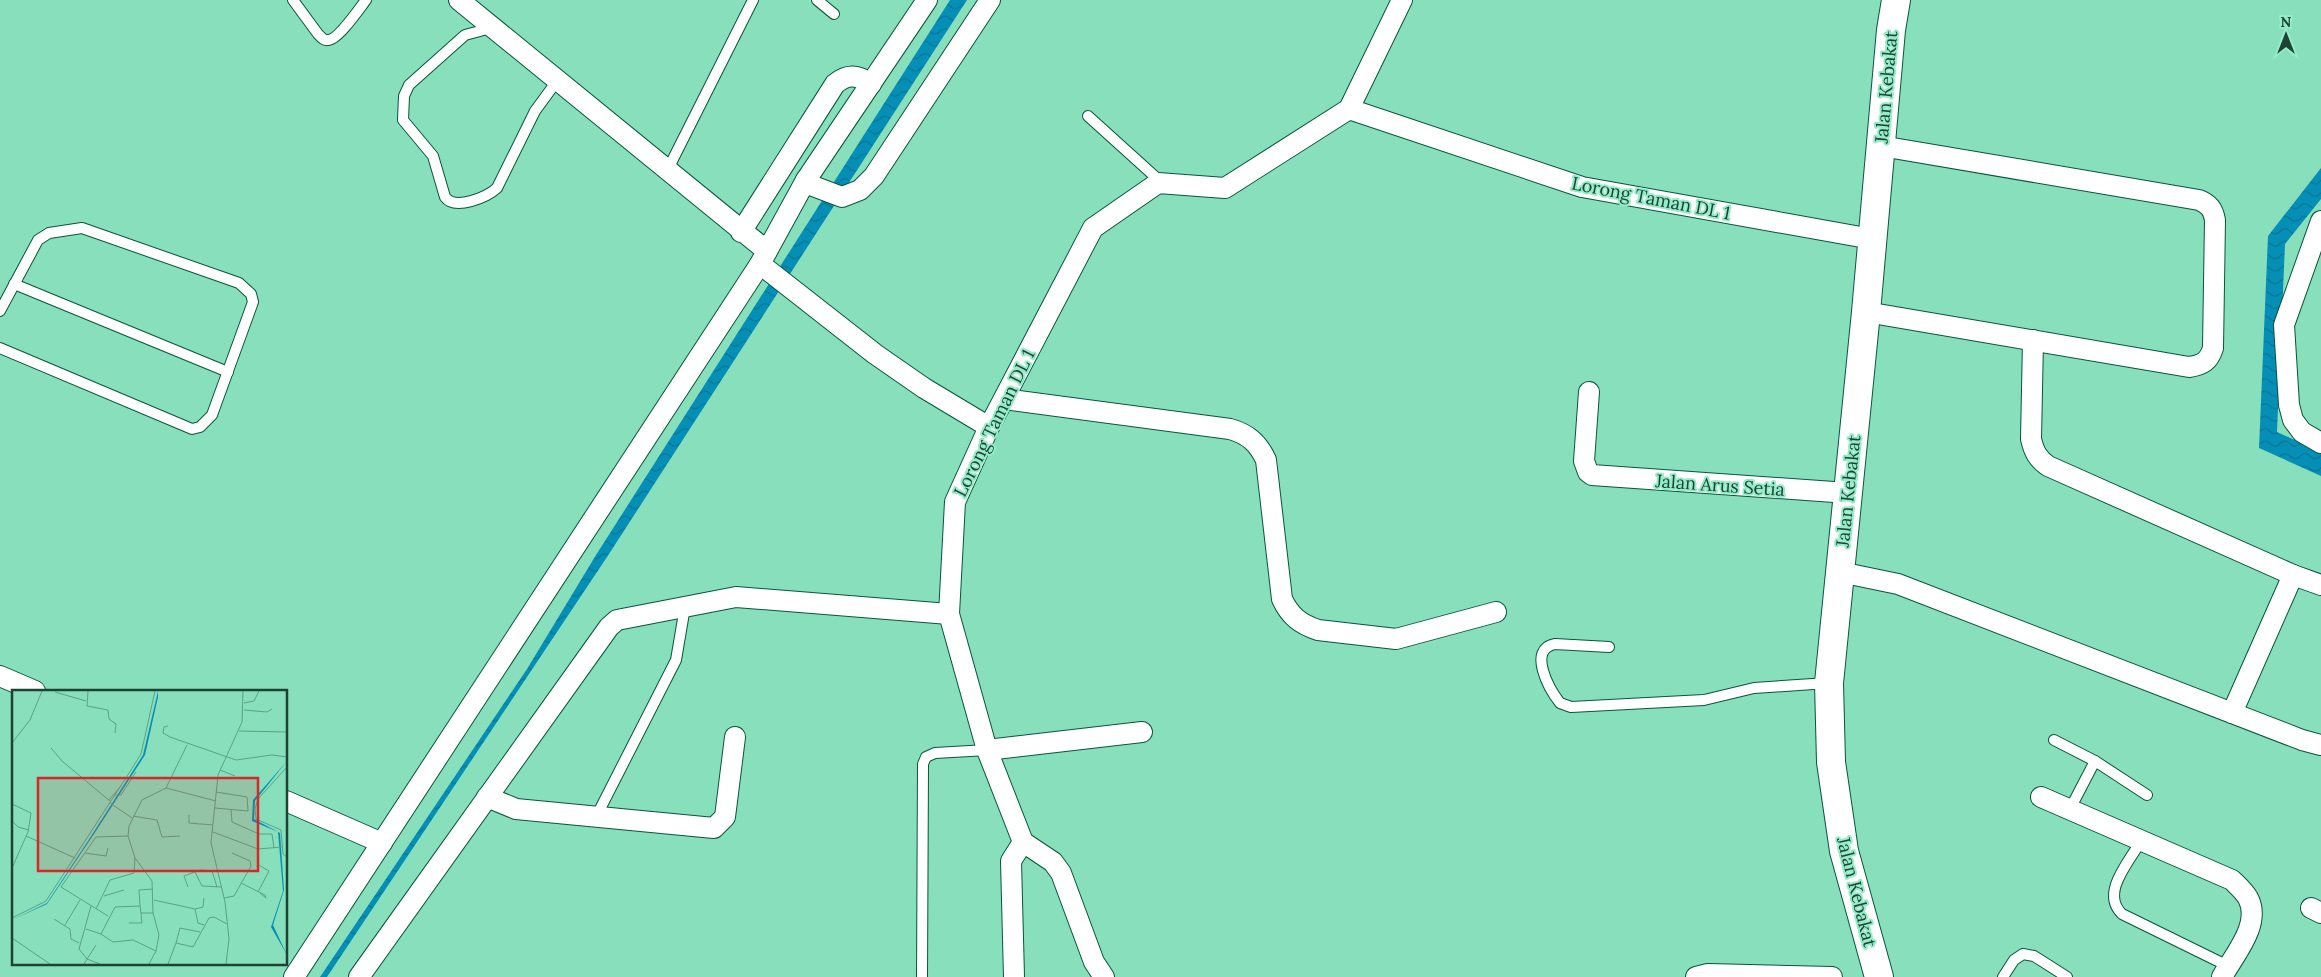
<svg xmlns="http://www.w3.org/2000/svg" width="2321" height="977" font-family="Lora,serif">
<defs>
<pattern id="water-waves" width="16" height="10" patternUnits="userSpaceOnUse" patternTransform="scale(1.25)"><rect width="16" height="10" fill="#068fb6"/><path d="M0 5q4-4 8 0t8 0" fill="none" stroke="#077695"/></pattern>
</defs>
<rect width="100%" height="100%" fill="#87e0bb"/>
<!-- water -->
<g fill="url(#water-waves)">
<path d="M950 0H967L609 554 327 977H320L527 669 596 555Z"/>
<path d="M2321 168V199L2285 244 2277 432 2321 452V476L2259 448 2268 236Z"/>
</g>
<g fill="none" stroke-linecap="round" stroke-linejoin="round">
<defs>
<g id="lane">
<path d="M293 0 318 34C321 37 324 41 328 40 338 40 359 9 366 0"/>
<path d="M817 0 834 14"/>
<path d="M491 28 465 35 409 85 404 96 403 120 433 156 445 197C455 211 487 197 497 188L535 111 557 81"/>
<path d="M1088 116 1161 182"/>
<path d="M667 171 753 0"/>
<path d="M14 284 228 372"/>
<path d="M0 311 38 240 49 233 82 228 239 283 251 294 253 302 212 415 200 427 192 429 0 348"/>
<path d="M1609 647 1555 644C1527 649 1549 689 1560 703L1571 707 1704 700 1754 688 1828 683"/>
<path d="M2054 740 2095 761 2147 795"/>
<path d="M2070 809 2095 761"/>
<path d="M596 817 676 660 685 607"/>
<path d="M2141 841C2129 862 2100 893 2122 914L2228 966"/>
<path d="M922 977 923 764 926 757 935 753 987 750"/>
<path d="M2003 977 2014 960 2023 954 2034 956 2067 977"/>
</g>
<g id="street">
<path d="M459 0 767 251"/>
<path d="M1349 109 1402 0"/>
<path d="M806 180 813 186 842 197 860 190 874 176 990 0"/>
<path d="M2321 221 2284 325 2289 405 2293 420 2302 432 2321 443"/>
<path d="M741 232 835 84C848 73 858 75 871 84"/>
<path d="M760 264 875 354 924 388 989 427"/>
<path d="M1866 312 2189 367C2203 365 2209 361 2213 348L2215 220C2213 209 2209 204 2199 200L1881 146"/>
<path d="M2033 340 2031 439C2034 452 2038 459 2048 466L2293 575 2321 585"/>
<path d="M1589 392 1584 461 1588 472 1592 475 1848 493"/>
<path d="M1004 399 1230 429C1248 434 1258 443 1266 460L1282 599C1290 616 1300 624 1318 630L1396 639 1496 612"/>
<path d="M1840 572 1898 584 2302 740 2321 745"/>
<path d="M0 676 35 691"/>
<path d="M2232 713 2293 575"/>
<path d="M987 750 1142 732"/>
<path d="M487 797 516 809 714 828 725 817 735 737"/>
<path d="M2041 797 2232 880C2237 885 2244 891 2248 898 2262 924 2234 955 2222 977"/>
<path d="M286 801 382 843"/>
<path d="M2311 908 2321 913"/>
<path d="M294 977 760 264 806 180 927 0"/>
<path d="M359 977 609 627 617 620 736 597 949 614"/>
<path d="M1014 977 1011 861 1023 842"/>
<path d="M1104 977 1094 962 1061 873 1053 862 1023 842 987 750 949 614 955 502 989 427 1093 228 1158 183 1225 188 1349 109 1582 187 1872 239"/>
<path d="M1696 977 1708 974 1832 977"/>
</g>
<path id="secondary" d="M1879 977 1844 851 1831 762 1829 683 1866 312 1891 30 1896 0"/>
</defs>
<!-- lane casing -->
<use href="#lane" stroke="#07553d" stroke-width="12"/>
<!-- street casing -->
<use href="#street" stroke="#07553d" stroke-width="22"/>
<!-- secondary casing -->
<use href="#secondary" stroke="#07553d" stroke-width="30"/>
<!-- lane -->
<use href="#lane" stroke="#fff" stroke-width="10"/>
<!-- street -->
<use href="#street" stroke="#fff" stroke-width="20"/>
<!-- secondary -->
<use href="#secondary" stroke="#fff" stroke-width="28"/>
</g>
<g text-anchor="middle" dominant-baseline="central" stroke-width="4" stroke-linejoin="round" paint-order="stroke">
<!-- street labels -->
<g font-size="18" fill="#1e4335" stroke="#94edc8">
<text transform="translate(1886 87) rotate(-85)">Jalan Kebakat</text>
<text transform="translate(1651 198) rotate(11)">Lorong Taman DL 1</text>
<text transform="translate(994 423) rotate(-64)">Lorong Taman DL 1</text>
<text transform="translate(1720 485) rotate(4)">Jalan Arus Setia</text>
<text transform="translate(1848 491) rotate(-84)">Jalan Kebakat</text>
<text transform="translate(1857 892) rotate(76)">Jalan Kebakat</text>
</g>
</g>
<!-- overview -->
<g transform="translate(12 690)">
<rect width="275" height="275" fill="#87e0bb"/>
<path d="M146 1V7L133 65 84 141 35 214 0 230 35 213 76 151 131 65ZM275 71 243 111 242 129 268 143 272 200 261 235 275 265 259 237 271 201 266 142 240 131 241 110Z" fill="#068fb6"/>
<path fill="none" stroke="#5da185" stroke-width="1" d="M76 1 75 16 96 20 97 29 104 34 103 43M43 2 74 11M232 13 242 11 247 1M232 20 255 22 260 19M156 36 152 37 151 43 158 47 224 70 260 65 275 67M227 41 275 42M0 53 18 30 30 1M39 58 50 71 99 112M275 77 246 109 243 119 244 129 269 140 271 164 275 167M208 80 223 86M154 98 175 55M103 105H109L124 82M97 110 109 96M98 113 120 128M0 114 19 123 16 142 0 178M203 118 236 121 235 107 204 102M219 120 220 132 247 144H260L262 158M177 125V133L201 135M121 126 145 130 150 147 168 146M0 131 6 137 17 140M201 142 246 159 270 157M14 146 63 168M73 163 94 166 96 158M245 174 257 181 246 202M200 181 205 197M183 182 190 196 209 197M229 193 253 205 254 208 248 203M176 197 172 186 188 180 204 181M92 206 112 200M212 208 222 206 239 176 238 171 220 163M142 210 183 219 186 233 192 235M79 216 67 259 75 269 88 274M128 216 127 200 141 199M84 219 98 190 122 183 123 168M183 219 191 217 192 208M141 223H129L128 216 103 217 89 244 101 252 121 250 144 261M96 226 49 197 84 147 116 146M0 228 34 211 119 80 129 64 143 1M42 229 58 239 59 249 67 253M117 233H130L129 223M53 235 68 210M74 239 89 244M0 248 38 274M164 253 168 238 188 242M72 274 84 255M137 274 144 261 147 245 141 223 140 191 123 168 116 146 117 136 130 110 154 98 204 111M156 274 164 253 181 257 197 228 202 227 215 234M214 274 217 249 213 212 199 153 206 85 230 32 231 1"/>
<path fill="#d62828" fill-opacity="0.15" stroke="#d62828" stroke-width="2.5" d="M26 88H246V181H26Z"/>
<rect width="275" height="275" fill="none" stroke="#1e4335" stroke-width="2.5"/>
</g>
<!-- north arrow -->
<g transform="translate(2286 35)" stroke="#94edc8" stroke-width="4" paint-order="stroke">
<path d="M0-4L9 19L0 12L-9 19Z" fill="#1e4335"/>
<text y="-8" font-size="14" font-weight="bold" text-anchor="middle" fill="#1e4335">N</text>
</g>
</svg>
